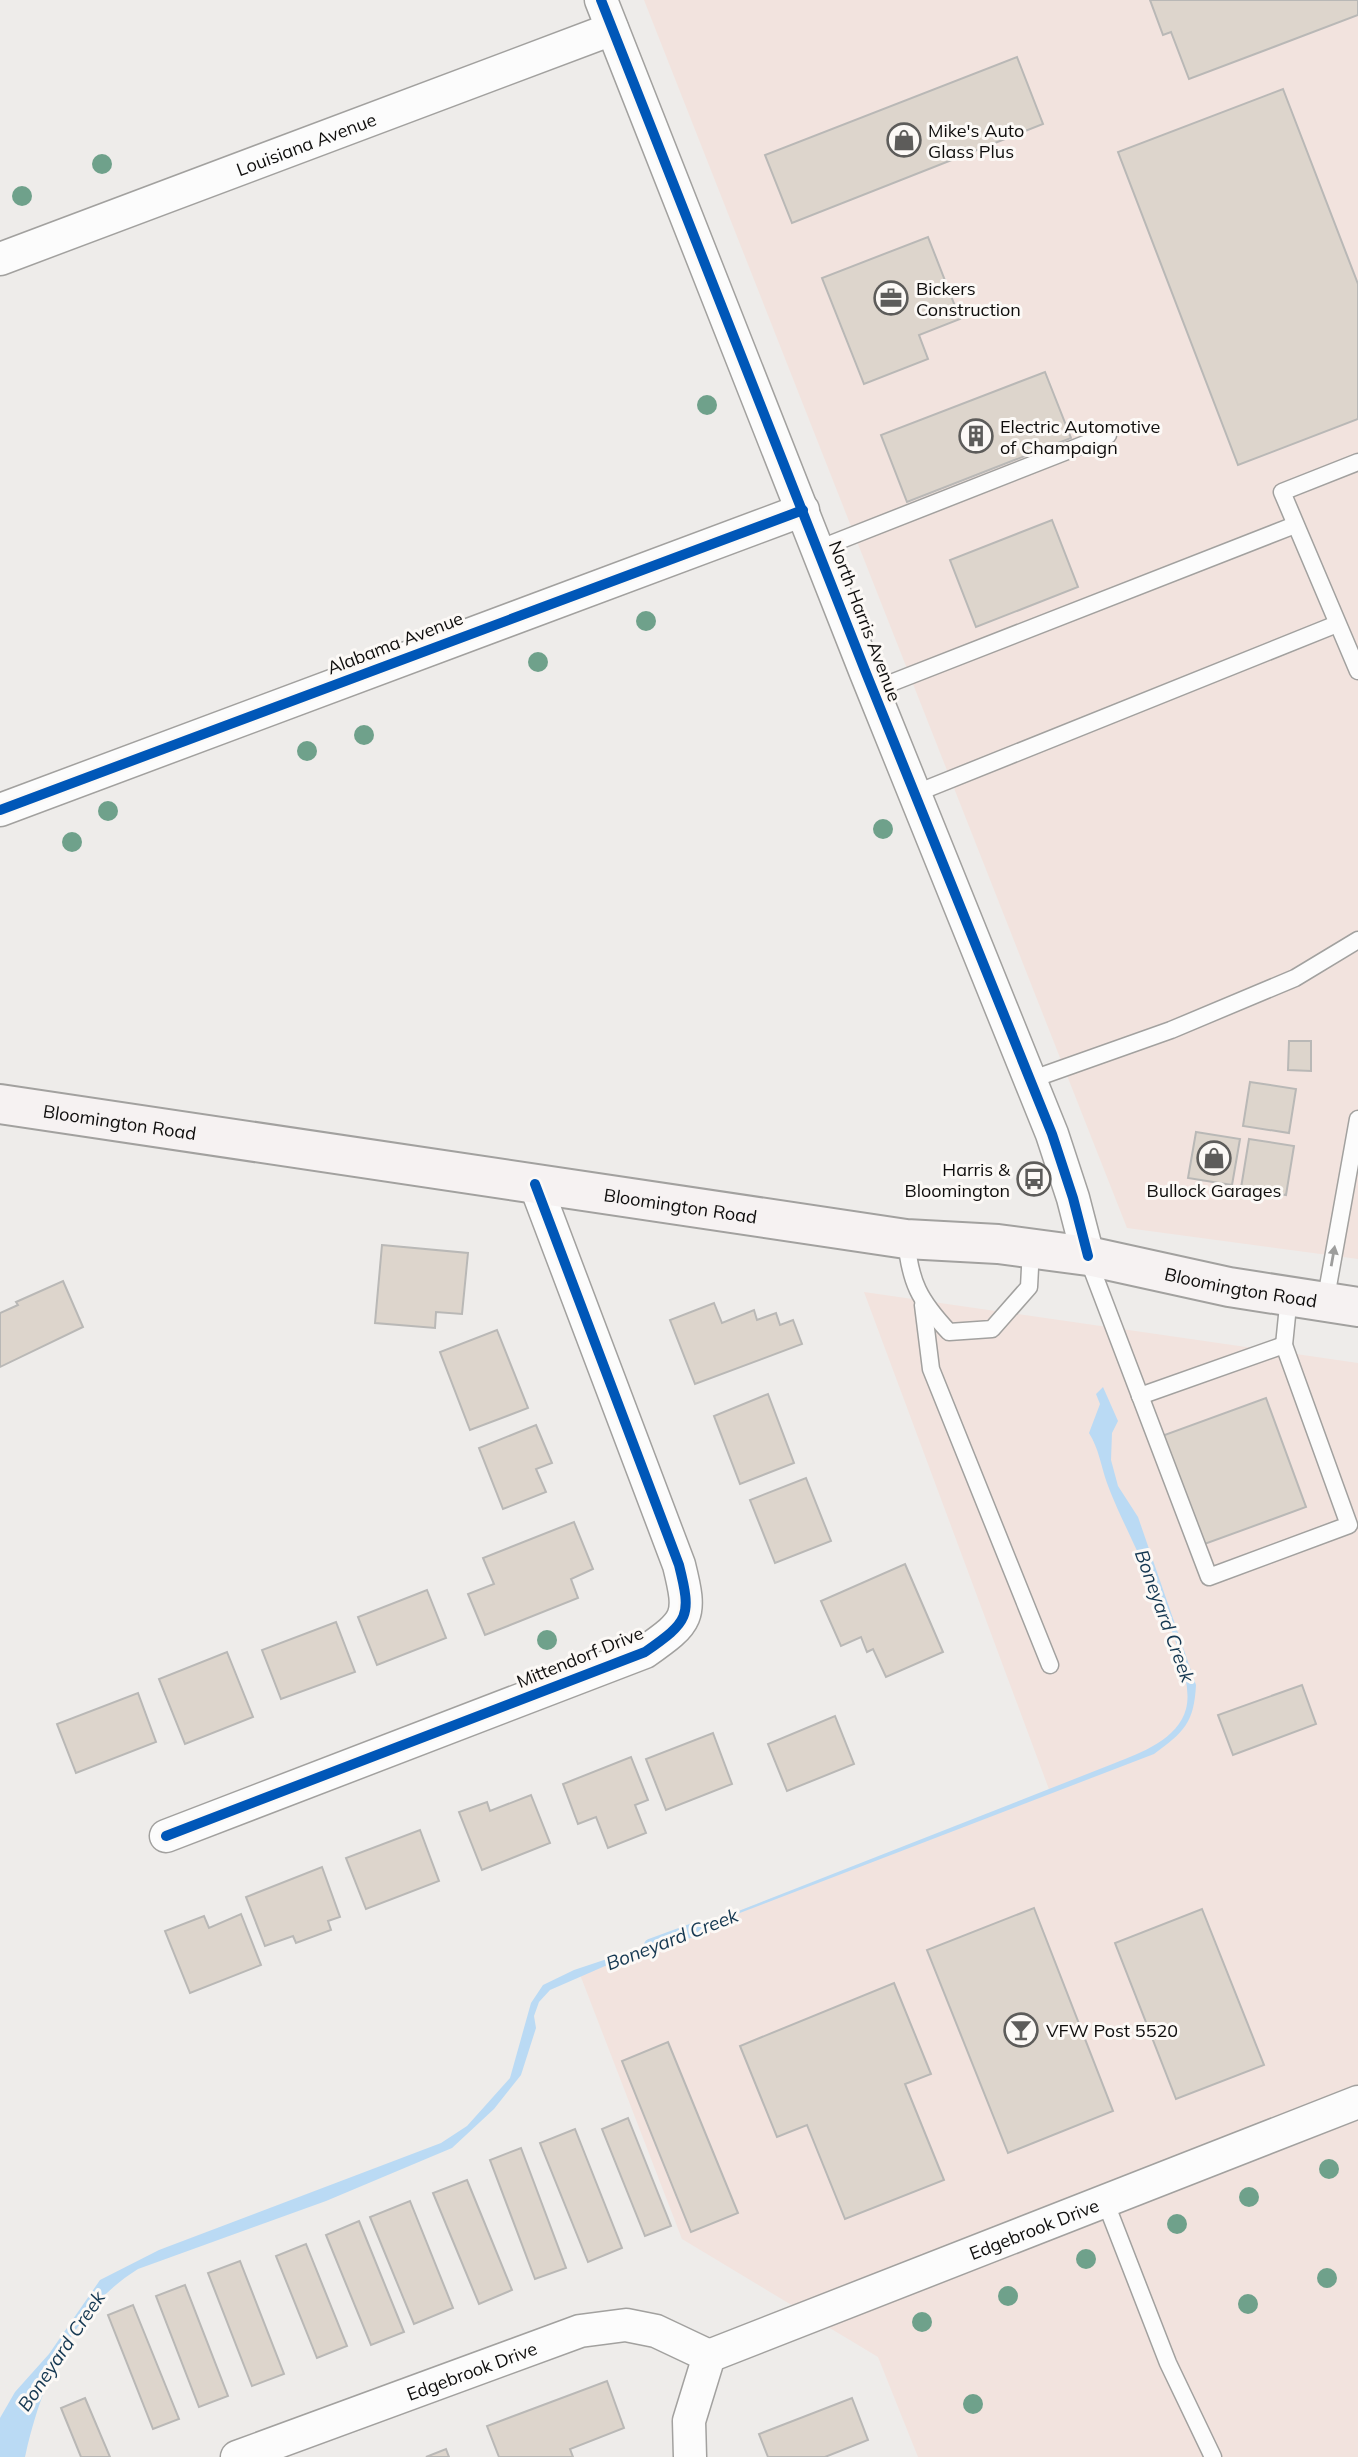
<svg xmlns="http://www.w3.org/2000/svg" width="1358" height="2457" font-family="Mulish,sans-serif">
<rect width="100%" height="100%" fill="#eeecea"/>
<!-- industrial -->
<g fill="#f2e3de">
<path d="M644 0H1358V1259L1127 1228Z"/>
<path d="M864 1292 1358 1363V2457H918L878 2357 682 2239 579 1972 1050 1792Z"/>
</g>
<!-- water -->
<path fill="#badaf4" d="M1103 1387 1118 1421 1112 1433 1111 1460 1118 1486 1138 1517 1196 1685C1194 1723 1184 1732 1154 1754L724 1919C710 1935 688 1942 667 1939L550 1990 539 2002 534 2016 536 2028 521 2075 494 2109 452 2148 326 2201 138 2269C72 2310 41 2384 25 2457H0V2418L15 2392 49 2354 100 2280 159 2250 441 2143 467 2126 510 2078 531 2003 543 1985 574 1970 670 1938 1115 1763C1141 1753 1178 1739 1186 1709 1199 1661 1125 1534 1107 1483 1101 1466 1099 1449 1089 1433L1100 1404 1096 1394Z"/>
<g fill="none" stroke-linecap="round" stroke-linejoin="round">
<!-- stream -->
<path stroke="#badaf4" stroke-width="12" d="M650 1945 699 1927"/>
</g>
<!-- building -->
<g fill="#ddd5cc" stroke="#b9b8b6" stroke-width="2">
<path d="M1150 0H1358V15L1189 79 1171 32 1163 35Z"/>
<path d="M1017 57 1043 124 792 223 765 155Z"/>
<path d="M1283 89 1358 284V419L1238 465 1118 152Z"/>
<path d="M928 237 960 319 919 335 928 359 864 384 822 278Z"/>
<path d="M1045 372 1071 438 907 502 881 435Z"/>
<path d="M1052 520 1078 587 976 627 950 560Z"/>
<path d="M1289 1041H1311V1071L1288 1070Z"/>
<path d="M1250 1082 1296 1089 1289 1133 1243 1126Z"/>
<path d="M1196 1132 1240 1139 1232 1185 1188 1178Z"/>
<path d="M1249 1139 1294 1146 1286 1195 1241 1188Z"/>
<path d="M382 1245 468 1253 462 1314 436 1312 435 1328 375 1323Z"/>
<path d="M63 1281 83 1327 0 1367V1313L18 1305 16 1302Z"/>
<path d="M714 1303 722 1323 754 1310 757 1320 776 1313 780 1325 793 1320 802 1344 695 1384 670 1320Z"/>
<path d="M497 1330 528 1408 470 1430 440 1352Z"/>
<path d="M768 1394 794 1463 740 1484 714 1416Z"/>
<path d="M1266 1398 1306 1507 1199 1546 1159 1437Z"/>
<path d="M536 1425 552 1463 536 1469 546 1492 503 1509 479 1448Z"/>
<path d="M806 1478 831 1541 775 1563 750 1500Z"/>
<path d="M574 1522 593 1569 571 1579 578 1598 485 1635 468 1594 494 1584 483 1558Z"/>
<path d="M905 1564 943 1652 886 1677 873 1649 867 1652 861 1637 841 1646 821 1601Z"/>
<path d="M427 1590 446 1638 377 1665 358 1617Z"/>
<path d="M336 1622 355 1672 281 1699 262 1650Z"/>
<path d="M227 1652 253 1717 185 1744 159 1679Z"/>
<path d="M1302 1685 1316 1724 1233 1755 1218 1715Z"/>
<path d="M138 1693 156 1742 76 1773 57 1724Z"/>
<path d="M835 1716 854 1764 787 1791 768 1744Z"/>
<path d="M713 1733 732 1784 666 1810 646 1759Z"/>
<path d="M631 1757 648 1800 635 1805 646 1833 608 1848 596 1817 578 1824 563 1784Z"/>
<path d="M531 1795 550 1843 482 1870 459 1812 487 1802 490 1811Z"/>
<path d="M420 1830 439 1881 366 1909 346 1858Z"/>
<path d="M322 1867 340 1917 328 1921 331 1930 296 1943 293 1936 265 1946 246 1897Z"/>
<path d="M1034 1908 1113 2111 1008 2153 927 1950Z"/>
<path d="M1202 1909 1264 2065 1176 2099 1115 1943Z"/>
<path d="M241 1914 261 1965 190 1993 165 1931 204 1916 209 1928Z"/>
<path d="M894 1983 931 2074 905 2084 944 2180 845 2219 807 2125 777 2137 740 2046Z"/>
<path d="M668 2042 738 2213 691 2232 622 2061Z"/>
<path d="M628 2118 671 2226 645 2236 602 2129Z"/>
<path d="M575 2129 622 2248 588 2262 540 2143Z"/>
<path d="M521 2148 566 2268 535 2279 490 2160Z"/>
<path d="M467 2180 512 2290 479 2304 433 2193Z"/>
<path d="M410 2201 453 2308 414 2324 370 2217Z"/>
<path d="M359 2221 404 2332 371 2345 326 2235Z"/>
<path d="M306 2244 347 2346 317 2358 276 2256Z"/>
<path d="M240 2261 284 2374 252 2386 208 2273Z"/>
<path d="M185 2285 228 2396 199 2407 156 2296Z"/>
<path d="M133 2305 179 2419 153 2429 108 2315Z"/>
<path d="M607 2381 624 2428 570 2449 573 2457H499L487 2426Z"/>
<path d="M85 2398 110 2457H81L61 2408Z"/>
<path d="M852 2398 868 2440 825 2457H768L759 2434Z"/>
<path d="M446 2449 449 2457H426Z"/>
</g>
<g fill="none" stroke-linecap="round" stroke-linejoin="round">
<defs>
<g id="service">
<path d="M1358 462 1282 492 1358 671"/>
<path d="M818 549 1108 435"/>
<path d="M873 690 1295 525"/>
<path d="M914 794 1337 624"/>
<path d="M1030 1080 1171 1030 1295 978 1358 940"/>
<path d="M906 1239C910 1282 919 1300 949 1332L992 1329 1029 1287 1031 1249"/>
<path d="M1088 1259 1209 1577 1349 1525 1284 1345 1289 1296"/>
<path d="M1325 1303 1358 1119"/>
<path d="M923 1305 931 1369 1050 1665"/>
<path d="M1140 1396 1284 1345"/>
<path d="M1105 2201 1168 2363 1213 2457"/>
</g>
<g id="minor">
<path d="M601 0 866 673 1052 1134 1073 1198 1088 1256"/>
<path id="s1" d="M0 259 612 29"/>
<path d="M0 810 803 510"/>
<path d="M166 1836 645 1652C689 1621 692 1617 679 1565L535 1184"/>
<path id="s2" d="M237 2457 580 2331 626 2325 656 2331 709 2356"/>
<path id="s3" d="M690 2457 689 2421 709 2356 1358 2102"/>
</g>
<g id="secondary">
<path id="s4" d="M0 1104 906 1239 998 1244 1088 1256 1229 1287 1358 1307"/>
</g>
</defs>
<!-- service casing -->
<use href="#service" stroke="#a2a19f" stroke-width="19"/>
<!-- minor casing -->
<use href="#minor" stroke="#a2a19f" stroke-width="35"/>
<!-- secondary casing -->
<use href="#secondary" stroke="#a2a19f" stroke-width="42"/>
<!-- service -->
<use href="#service" stroke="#fcfcfc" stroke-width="16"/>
<!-- minor -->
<use href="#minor" stroke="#fcfcfc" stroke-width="32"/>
<!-- secondary -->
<use href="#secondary" stroke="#f6f2f2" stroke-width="38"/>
<defs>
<g id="cycleway">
<path d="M601 0 866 673 1052 1134 1073 1198 1088 1256"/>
<path d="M0 810 803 510"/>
<path d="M166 1836 645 1652C689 1621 692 1617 679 1565L535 1184"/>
</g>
</defs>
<!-- cycleway casing -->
<use href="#cycleway" stroke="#fcf9f6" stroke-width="15"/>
<!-- cycleway -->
<use href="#cycleway" stroke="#0057b8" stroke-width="10"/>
</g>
<!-- trees -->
<g fill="#6fa18b">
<circle cx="102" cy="164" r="10"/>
<circle cx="22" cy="196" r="10"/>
<circle cx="707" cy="405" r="10"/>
<circle cx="646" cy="621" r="10"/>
<circle cx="538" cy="662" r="10"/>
<circle cx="364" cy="735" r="10"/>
<circle cx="307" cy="751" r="10"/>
<circle cx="108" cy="811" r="10"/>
<circle cx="883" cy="829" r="10"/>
<circle cx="72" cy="842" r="10"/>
<circle cx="547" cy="1640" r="10"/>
<circle cx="1329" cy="2169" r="10"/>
<circle cx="1249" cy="2197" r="10"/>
<circle cx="1177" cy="2224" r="10"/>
<circle cx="1086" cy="2259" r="10"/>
<circle cx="1327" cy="2278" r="10"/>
<circle cx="1008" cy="2296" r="10"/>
<circle cx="1248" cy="2304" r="10"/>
<circle cx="922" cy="2322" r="10"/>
<circle cx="973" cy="2404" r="10"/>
</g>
<!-- one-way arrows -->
<defs><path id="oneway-solid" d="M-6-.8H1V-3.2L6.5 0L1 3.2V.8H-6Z" transform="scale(1.75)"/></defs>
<use fill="#9d9d9c" href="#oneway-solid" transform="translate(1333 1256) rotate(-80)"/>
<!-- icons -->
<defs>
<symbol id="shop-ring" viewBox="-11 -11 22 22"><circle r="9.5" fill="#fcf9f6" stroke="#5d5c5a" stroke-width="1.5"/><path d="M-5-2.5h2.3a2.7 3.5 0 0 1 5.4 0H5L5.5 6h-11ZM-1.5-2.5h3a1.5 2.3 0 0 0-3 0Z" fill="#5d5c5a"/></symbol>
<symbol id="office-ring" viewBox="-11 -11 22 22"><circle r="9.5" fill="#fcf9f6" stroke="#5d5c5a" stroke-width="1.5"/><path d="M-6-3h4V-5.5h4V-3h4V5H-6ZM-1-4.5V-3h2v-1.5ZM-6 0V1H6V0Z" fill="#5d5c5a"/></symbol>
<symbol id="building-ring" viewBox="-11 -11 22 22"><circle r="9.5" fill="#fcf9f6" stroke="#5d5c5a" stroke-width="1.5"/><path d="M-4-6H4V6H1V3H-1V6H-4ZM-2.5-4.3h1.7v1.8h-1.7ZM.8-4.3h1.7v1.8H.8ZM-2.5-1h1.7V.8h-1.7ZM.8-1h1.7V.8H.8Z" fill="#5d5c5a"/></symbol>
<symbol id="bus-ring" viewBox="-11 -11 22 22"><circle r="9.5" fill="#fcf9f6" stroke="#5d5c5a" stroke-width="1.5"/><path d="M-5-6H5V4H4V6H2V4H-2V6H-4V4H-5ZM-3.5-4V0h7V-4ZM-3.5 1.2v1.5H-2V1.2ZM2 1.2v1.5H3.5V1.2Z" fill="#5d5c5a"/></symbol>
<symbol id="bar-ring" viewBox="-11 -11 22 22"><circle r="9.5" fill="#fcf9f6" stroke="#5d5c5a" stroke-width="1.5"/><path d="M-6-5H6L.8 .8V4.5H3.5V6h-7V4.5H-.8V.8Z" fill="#5d5c5a"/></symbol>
</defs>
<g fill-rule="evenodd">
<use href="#shop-ring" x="885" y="121" width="38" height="38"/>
<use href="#office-ring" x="872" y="279" width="38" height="38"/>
<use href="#building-ring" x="957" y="417" width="38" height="38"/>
<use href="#shop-ring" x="1195" y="1139" width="38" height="38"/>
<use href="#bus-ring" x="1015" y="1160" width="38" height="38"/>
<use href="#bar-ring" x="1002" y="2011" width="38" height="38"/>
</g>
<g text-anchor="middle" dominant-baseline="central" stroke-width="6" stroke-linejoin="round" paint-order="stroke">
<!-- poi labels -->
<g font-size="18" fill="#0f0e0d" stroke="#fcf9f6" text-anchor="start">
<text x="928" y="130">Mike's Auto<tspan x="928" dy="21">Glass Plus</tspan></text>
<text x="916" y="288">Bickers<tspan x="916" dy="21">Construction</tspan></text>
<text x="1000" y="426">Electric Automotive<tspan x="1000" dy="21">of Champaign</tspan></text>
<text x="1010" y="1169" text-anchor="end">Harris &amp;<tspan x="1010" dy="21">Bloomington</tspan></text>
<text x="1214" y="1190" text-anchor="middle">Bullock Garages</text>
<text x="1046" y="2030">VFW Post 5520</text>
</g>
<!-- street labels -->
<g font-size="18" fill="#0f0e0d" stroke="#fcf9f6">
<text stroke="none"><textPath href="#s1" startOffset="327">Louisiana Avenue</textPath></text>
<text transform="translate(865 621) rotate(69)">North Harris Avenue</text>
<text transform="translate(395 643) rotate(-21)">Alabama Avenue</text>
<text stroke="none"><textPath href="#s4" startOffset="121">Bloomington Road</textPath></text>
<text stroke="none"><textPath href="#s4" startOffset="688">Bloomington Road</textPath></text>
<text stroke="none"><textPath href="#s4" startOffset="1255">Bloomington Road</textPath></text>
<text transform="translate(580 1657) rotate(-22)">Mittendorf Drive</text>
<text stroke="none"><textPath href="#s3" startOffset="453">Edgebrook Drive</textPath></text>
<text stroke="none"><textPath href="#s2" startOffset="250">Edgebrook Drive</textPath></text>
</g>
<!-- water labels -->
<g font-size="19" font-style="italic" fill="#143751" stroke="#fcf9f6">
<text transform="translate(1165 1616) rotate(70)">Boneyard Creek</text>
<text transform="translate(672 1939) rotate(-21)">Boneyard Creek</text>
<text transform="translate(61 2351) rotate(-56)">Boneyard Creek</text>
</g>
</g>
</svg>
